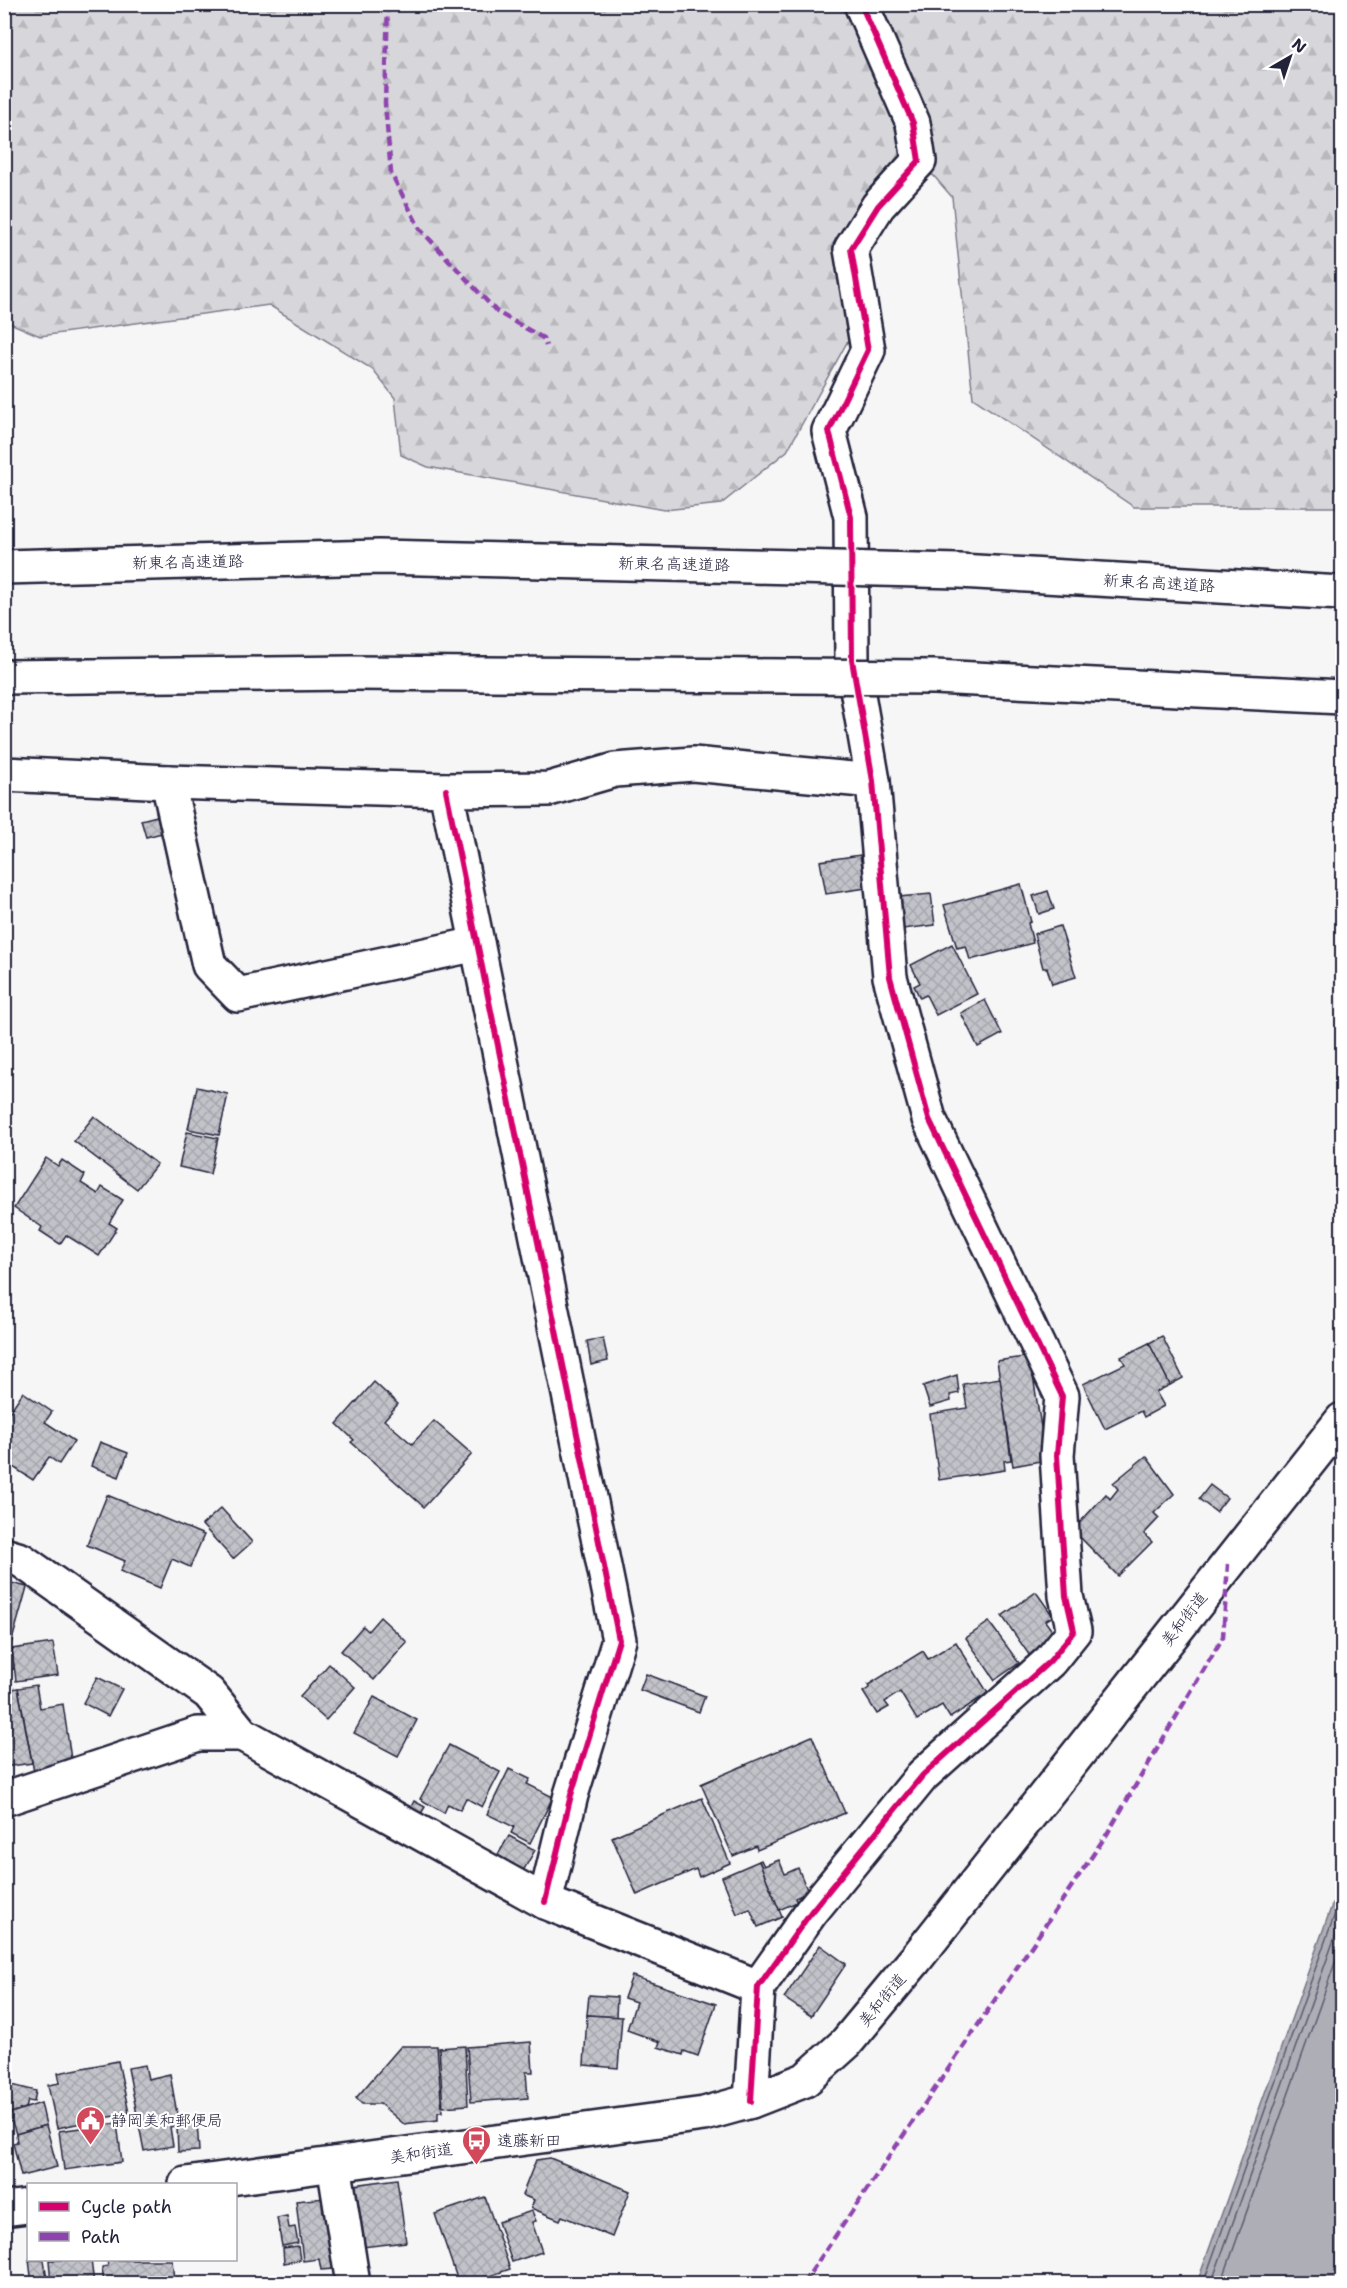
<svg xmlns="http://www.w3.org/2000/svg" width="1347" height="2288" font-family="'Shantell Sans','Klee One',sans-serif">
<defs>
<pattern id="forest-firs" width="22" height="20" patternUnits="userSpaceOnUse" patternTransform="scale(1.5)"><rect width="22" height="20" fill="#d7d7db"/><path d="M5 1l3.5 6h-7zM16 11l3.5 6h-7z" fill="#b8b8bd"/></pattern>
<pattern id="building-cross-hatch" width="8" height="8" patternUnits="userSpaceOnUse" patternTransform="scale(1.5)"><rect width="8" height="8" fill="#c2c2c9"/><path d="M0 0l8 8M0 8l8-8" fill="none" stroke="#a6a6ae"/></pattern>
</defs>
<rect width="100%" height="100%" fill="#f6f6f7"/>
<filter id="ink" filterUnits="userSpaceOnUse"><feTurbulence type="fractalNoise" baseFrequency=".0167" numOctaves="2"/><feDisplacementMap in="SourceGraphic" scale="12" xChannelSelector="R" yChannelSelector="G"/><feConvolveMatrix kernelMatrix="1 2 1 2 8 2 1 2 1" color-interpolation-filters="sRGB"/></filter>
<g filter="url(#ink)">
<!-- forest -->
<path fill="url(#forest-firs)" stroke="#7c7c8b" stroke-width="1.5" d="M4 5H1342V507H1134L973 398 952 197 933 175 877 188 861 211 872 297 787 451 721 504 664 510 428 467 401 455 395 398 372 369 269 305 40 336 12 324 5 314Z"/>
<!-- water -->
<path fill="#aeaeb7" stroke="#767685" stroke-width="1.5" d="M1342 1877V2283H1197Z"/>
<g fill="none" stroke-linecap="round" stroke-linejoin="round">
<!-- shore -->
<g stroke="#5a5a6d" stroke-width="1.5">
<path d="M1203 2284 1342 1894"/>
<path d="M1211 2284 1342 1917"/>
<path d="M1221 2284 1342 1943"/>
</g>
</g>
<!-- building -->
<g fill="url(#building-cross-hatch)" stroke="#22223b" stroke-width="1.5">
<path d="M157 816 162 833 146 837 141 820Z"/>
<path d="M860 855 866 888 826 894 820 861Z"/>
<path d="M1021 884 1031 922 1028 923 1033 943 970 960 966 946 957 948 944 905Z"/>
<path d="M1048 891 1054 909 1039 914 1033 896Z"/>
<path d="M931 894 935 925 903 929 899 897Z"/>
<path d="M1060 926 1076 977 1052 984 1047 968H1043L1034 934Z"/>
<path d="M952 944 977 994 936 1015 926 995 920 998 914 986 920 983 911 965Z"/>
<path d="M985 1000 1002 1034 978 1047 961 1013Z"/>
<path d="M197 1087 228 1094 219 1135 188 1129Z"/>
<path d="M94 1116 157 1164 137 1189 74 1141Z"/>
<path d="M187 1132 218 1138 210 1174 179 1167Z"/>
<path d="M46 1158 58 1166 62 1160 85 1175 81 1183 98 1194 102 1187 123 1200 109 1223 117 1228 99 1256 66 1235 60 1244 40 1231 42 1227 14 1208Z"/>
<path d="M1162 1336 1183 1378 1170 1385 1149 1343Z"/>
<path d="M603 1338 608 1361 591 1365 587 1341Z"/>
<path d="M1149 1343 1170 1385 1156 1392 1164 1406 1144 1417 1141 1411 1105 1429 1083 1384 1125 1364 1121 1357Z"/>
<path d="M1030 1356 1046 1460 1013 1466 997 1361Z"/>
<path d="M957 1375 959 1393 950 1395 951 1401 930 1407 923 1386Z"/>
<path d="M1000 1378 1011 1460 1004 1461 1005 1470 939 1480 930 1414 967 1408 963 1384Z"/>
<path d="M374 1382 398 1404 384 1420 412 1444 434 1421 472 1454 424 1507 351 1442 354 1440 337 1424Z"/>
<path d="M23 1392 52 1412 45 1422 74 1441 59 1464 49 1457 33 1480 4 1461V1420Z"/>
<path d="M100 1442 128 1453 119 1477 91 1466Z"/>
<path d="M1146 1456 1174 1494 1154 1513 1159 1518 1144 1534 1152 1542 1118 1576 1073 1530 1106 1494 1110 1499 1118 1489 1113 1483Z"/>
<path d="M1210 1485 1227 1498 1216 1512 1199 1499Z"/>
<path d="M107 1495 204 1535 190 1567 172 1559 160 1588 120 1571 125 1561 87 1545Z"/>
<path d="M221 1508 252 1542 233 1559 202 1525Z"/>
<path d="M4 1581 27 1587 11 1644 4 1642Z"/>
<path d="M1036 1592 1053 1616 1045 1621 1059 1640 1032 1659 1002 1616Z"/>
<path d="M380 1617 407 1642 374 1680 341 1651 363 1626 368 1631Z"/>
<path d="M989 1622 1019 1663 995 1680 966 1638Z"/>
<path d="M956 1642 988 1693 950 1718 942 1705 917 1720 900 1692 885 1702 889 1707 877 1714 863 1692 869 1688 868 1685 923 1651 928 1659Z"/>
<path d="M53 1643 58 1675 16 1681 12 1649Z"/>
<path d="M12 1649 14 1669 5 1670 4 1650Z"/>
<path d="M329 1664 355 1687 326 1720 300 1697Z"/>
<path d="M646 1674 705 1696 699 1712 640 1690Z"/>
<path d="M97 1677 122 1689 108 1716 83 1703Z"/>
<path d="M36 1685 40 1708 63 1704 72 1766 34 1772 18 1688Z"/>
<path d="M18 1688 32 1763 4 1767V1690Z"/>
<path d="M374 1697 417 1720 398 1756 354 1733Z"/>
<path d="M812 1736 845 1813 757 1850 756 1846 733 1856 701 1784Z"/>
<path d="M449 1745 500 1772 482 1807 466 1798 460 1810 448 1804 444 1813 420 1799Z"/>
<path d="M509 1769 530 1779 527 1784 553 1797 530 1843 511 1833 514 1827 487 1814Z"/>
<path d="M702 1798 730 1863 699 1877 696 1869 637 1895 612 1837Z"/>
<path d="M414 1801 425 1807 419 1817 409 1811Z"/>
<path d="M509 1836 535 1850 523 1871 497 1856Z"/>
<path d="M761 1860 764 1866 779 1860 785 1874 798 1868 808 1892 795 1898 797 1902 779 1910 759 1861Z"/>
<path d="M759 1861 782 1917 758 1927 750 1909 737 1914 722 1877Z"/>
<path d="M820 1945 846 1964 811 2016 784 1998Z"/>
<path d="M632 1976 716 2004 698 2056 684 2051 683 2055 658 2047 660 2042 627 2030 636 2002 624 1998Z"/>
<path d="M589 1995 617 1997 616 2017 587 2015Z"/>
<path d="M587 2015 622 2017 618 2068 584 2065Z"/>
<path d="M531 2042 533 2072H526L528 2098 471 2102 467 2047Z"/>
<path d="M401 2046H437L442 2112H438V2120L404 2124 380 2104H362L356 2098Z"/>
<path d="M465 2046 468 2105 443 2107 439 2048Z"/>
<path d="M118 2061 129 2113 57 2128 48 2085 60 2083 58 2073Z"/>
<path d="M145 2065 148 2079 170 2074 179 2125 170 2127 173 2146 144 2151 128 2068Z"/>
<path d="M4 2083 36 2091 34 2102 28 2101 26 2108 8 2114 9 2121 4 2136Z"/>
<path d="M41 2103 46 2125 16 2134 12 2122 9 2121 8 2114Z"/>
<path d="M197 2122 199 2151 178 2152 177 2126Z"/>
<path d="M117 2123 122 2162 64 2170 59 2131Z"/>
<path d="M46 2125 57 2167 21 2176 13 2143 17 2142 16 2134Z"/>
<path d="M550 2158 630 2191 612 2237 562 2216 560 2220 531 2208 534 2200 522 2195 536 2160Z"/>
<path d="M397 2179 406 2242 362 2247 354 2185Z"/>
<path d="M485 2197 510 2269 466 2284H459L435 2214Z"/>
<path d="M325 2198 333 2269 321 2270 319 2259 303 2261 296 2201Z"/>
<path d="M532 2211 536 2221 532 2222 542 2252 512 2262 498 2222Z"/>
<path d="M287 2216 289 2228 295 2227 298 2243 282 2246 277 2218Z"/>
<path d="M298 2246 300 2260 284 2263 283 2248Z"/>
<path d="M29 2260H44L48 2284H32Z"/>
<path d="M49 2260H91L94 2284H51Z"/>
<path d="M107 2260H172L174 2280 146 2284H104L102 2267 108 2266Z"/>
</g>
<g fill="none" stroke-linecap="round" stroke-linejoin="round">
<defs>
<g id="street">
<path d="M4 774 168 782 446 790 549 789 615 770 693 764 873 781"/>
<path d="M168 782 209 965 238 995 477 944"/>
<path d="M446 790 619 1640 571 1795 545 1902"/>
<path d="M4 1555 21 1560 209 1693 242 1734 545 1902 758 1987"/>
<path d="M4 1799 198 1734H242"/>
<path d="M751 2101 758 1987 811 1912 923 1775 1050 1661 1074 1631 1066 1596 1057 1455 1062 1396 929 1119 890 977 873 781 852 660 851 517 829 431 868 350 851 249 878 206 919 161 913 123 861 4"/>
<path d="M334 2164 353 2284"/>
</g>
<g id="primary">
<path d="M186 2184 704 2114 751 2101 805 2080 846 2043 915 1960 1342 1420"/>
<path d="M4 2209 28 2206"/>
</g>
</defs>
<!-- street casing -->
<use href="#street" stroke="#22223b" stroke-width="38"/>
<!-- primary casing -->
<use href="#primary" stroke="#22223b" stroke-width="38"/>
<!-- street -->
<use href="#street" stroke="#fff" stroke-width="33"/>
<!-- primary -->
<use href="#primary" stroke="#fff" stroke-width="33"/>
<defs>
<g id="highway-bridge">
<path d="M4 567 379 557 959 571 1342 593"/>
<path d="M4 677 352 673 934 677 1342 697"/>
</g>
</defs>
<!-- highway-bridge casing -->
<use href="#highway-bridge" stroke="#22223b" stroke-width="38" stroke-linecap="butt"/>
<!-- highway-bridge -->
<use href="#highway-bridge" stroke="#fff" stroke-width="33"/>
<!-- quiet -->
<g stroke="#8e44ad" stroke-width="4.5" stroke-dasharray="9 4.5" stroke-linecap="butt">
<path d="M388 4 385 103 391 173 420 229 497 312 543 338 546 346"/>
<path d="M803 2284 1107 1834 1223 1637 1228 1564"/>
</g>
<defs>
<g id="cycleway">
<path d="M446 790 619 1640 571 1795 545 1902"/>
<path d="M751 2101 758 1987 811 1912 923 1775 1050 1661 1074 1631 1066 1596 1057 1455 1062 1396 929 1119 890 977 873 781 852 660 851 517 829 431 868 350 851 249 878 206 919 161 913 123 861 4"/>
</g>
</defs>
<!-- cycleway casing -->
<use href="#cycleway" stroke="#fff" stroke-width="10"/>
<!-- cycleway -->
<use href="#cycleway" stroke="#d6006c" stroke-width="6"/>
</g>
</g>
<!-- icons -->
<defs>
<symbol id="civic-pin" viewBox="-11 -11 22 30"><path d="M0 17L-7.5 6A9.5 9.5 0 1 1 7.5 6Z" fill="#d1495b" stroke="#fff"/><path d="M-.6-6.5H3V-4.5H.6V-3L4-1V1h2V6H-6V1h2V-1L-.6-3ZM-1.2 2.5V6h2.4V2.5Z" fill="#fff"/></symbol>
<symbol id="bus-pin" viewBox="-11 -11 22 30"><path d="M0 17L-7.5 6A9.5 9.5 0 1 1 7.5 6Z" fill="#d1495b" stroke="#fff"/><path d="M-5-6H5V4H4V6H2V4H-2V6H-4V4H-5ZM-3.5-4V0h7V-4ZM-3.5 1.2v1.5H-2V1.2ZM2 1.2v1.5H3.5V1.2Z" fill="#fff"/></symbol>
</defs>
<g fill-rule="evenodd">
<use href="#civic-pin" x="74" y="2104" width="33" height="45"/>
<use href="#bus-pin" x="460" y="2124" width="33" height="45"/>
</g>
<g text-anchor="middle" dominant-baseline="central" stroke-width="4.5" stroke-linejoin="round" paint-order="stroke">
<!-- street labels -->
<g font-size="16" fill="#22223b" stroke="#fff">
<text transform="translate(188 562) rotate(-1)">新東名高速道路</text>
<text transform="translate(674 564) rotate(1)">新東名高速道路</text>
<text transform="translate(1159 583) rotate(3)">新東名高速道路</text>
<text transform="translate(1184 1619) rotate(-52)">美和街道</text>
<text transform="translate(882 2000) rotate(-50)">美和街道</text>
<text transform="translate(421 2153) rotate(-8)">美和街道</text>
</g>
<!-- poi labels -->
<g font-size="16" fill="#22223b" stroke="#fff" text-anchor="start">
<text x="111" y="2120">静岡美和郵便局</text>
<text x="497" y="2140">遠藤新田</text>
</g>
</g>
<!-- margin -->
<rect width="1347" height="2288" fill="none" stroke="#fff" stroke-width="24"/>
<rect x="12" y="12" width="1323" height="2264" fill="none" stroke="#22223b" stroke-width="2" filter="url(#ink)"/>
<!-- legend -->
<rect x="27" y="2183" width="210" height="78" fill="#ffffff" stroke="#a7a7b1" stroke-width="1.5"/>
<rect x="39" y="2202" width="30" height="9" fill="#d6006c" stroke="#a7a7b1" stroke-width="1.5"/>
<text x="81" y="2213" font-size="18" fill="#22223b">Cycle path</text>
<rect x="39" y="2232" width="30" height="9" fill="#8e44ad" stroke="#a7a7b1" stroke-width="1.5"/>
<text x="81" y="2243" font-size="18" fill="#22223b">Path</text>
<!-- north arrow -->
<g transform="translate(1290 57) rotate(39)" stroke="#ffffff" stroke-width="4.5" paint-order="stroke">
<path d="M0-4.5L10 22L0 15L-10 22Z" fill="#22223b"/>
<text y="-9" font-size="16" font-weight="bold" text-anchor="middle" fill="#22223b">N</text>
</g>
</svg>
